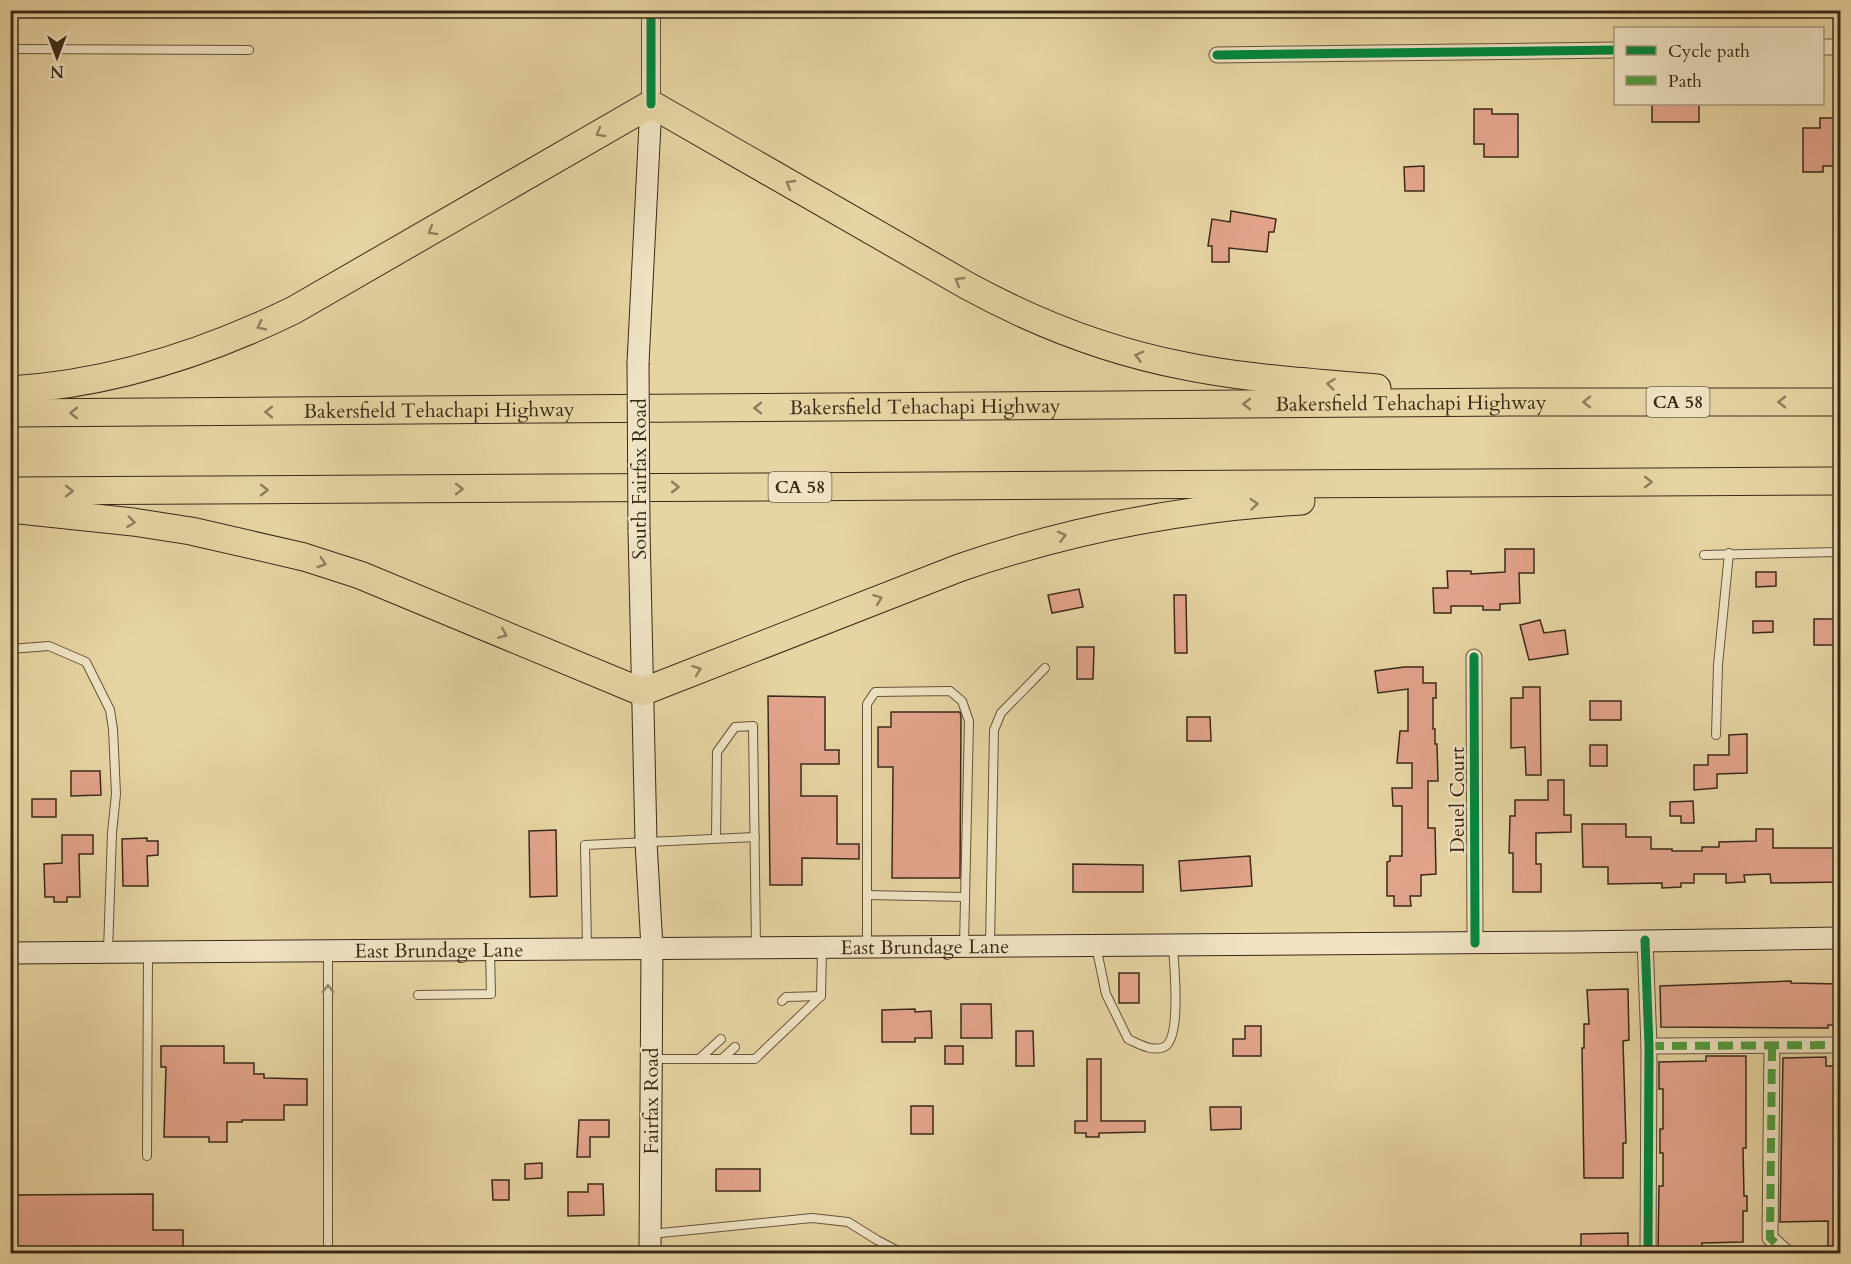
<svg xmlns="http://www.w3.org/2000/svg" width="1851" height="1264" font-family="Cardo,serif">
<rect width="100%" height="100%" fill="#e6d4a2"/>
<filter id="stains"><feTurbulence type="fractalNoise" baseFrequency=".00333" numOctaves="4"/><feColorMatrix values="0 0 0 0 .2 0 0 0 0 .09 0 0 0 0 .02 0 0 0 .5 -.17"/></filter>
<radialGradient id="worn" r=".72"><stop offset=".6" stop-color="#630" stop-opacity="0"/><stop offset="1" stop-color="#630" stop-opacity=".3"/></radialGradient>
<!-- building -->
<g fill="#e3a48c" stroke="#3a2a1a" stroke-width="1.5">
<rect x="1652" y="104" width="47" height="18"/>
<path d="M1474 109H1492V114H1518V157H1484V144H1474Z"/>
<path d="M1820 118H1840V166H1823V172H1803V128H1820Z"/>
<path d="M1424 166V191H1405L1404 167Z"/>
<path d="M1231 211 1276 219 1274 232H1269L1267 252 1229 248V262H1212V246H1208L1212 219 1230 222Z"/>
<path d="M1505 549H1534V573H1519L1520 603 1500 604V610H1483V606H1451V613H1434L1433 588H1448L1447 571H1471V574L1505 572Z"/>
<path d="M1756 572H1776V586L1756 587Z"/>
<path d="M1079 589 1083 607 1052 613 1048 595Z"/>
<path d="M1174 595H1186L1187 653H1175Z"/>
<rect x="1814" y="619" width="21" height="26"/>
<path d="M1540 620 1544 633 1565 630 1568 654 1529 660 1520 625Z"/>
<path d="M1753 621H1773V632L1753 633Z"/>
<path d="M1077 647H1094L1093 679H1077Z"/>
<path d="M1404 667H1423V683H1436V698H1433V729H1435V744H1437L1438 781H1428V828H1435L1436 874 1421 875V896H1410L1411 906H1394V896H1387V862L1390 861V856H1402V806H1393L1392 788H1412V763H1397L1400 731H1408V689L1378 693 1375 671Z"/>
<path d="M1523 687H1540L1541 775H1526L1525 747 1511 748V698H1523Z"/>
<path d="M768 696 825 697V750H839V764H801V796H837V844H859V859L802 858V885H770Z"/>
<rect x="1590" y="701" width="31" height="19"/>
<path d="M891 712H960L961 717 960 878H892L893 767H878V727H891Z"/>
<path d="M1187 717H1210L1211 741H1187Z"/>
<path d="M1747 734V773L1717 774V788L1694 790V765H1708V755H1729V735Z"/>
<rect x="1590" y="745" width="17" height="21"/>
<path d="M71 771H100L101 795 71 796Z"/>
<path d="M1548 780H1564V815H1571V832L1536 833V864H1541V892H1513V853H1509L1510 816H1515V800H1548Z"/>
<rect x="32" y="799" width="24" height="18"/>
<path d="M1693 801 1694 823H1681V816H1670V802Z"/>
<path d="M1582 824H1626V837H1651V849H1672V851H1702V847H1719V842L1756 841V829H1773V848H1840V882L1771 883 1770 874 1744 875 1745 882 1726 883V874H1694V883H1681V887L1662 888V883L1608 884V867H1583Z"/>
<path d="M556 830 557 896 530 897 529 831Z"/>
<path d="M62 835H93V854H79L80 897H67V902H54V897H45L44 864 62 863Z"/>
<path d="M147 838V841H158V855L147 856 148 886H123L122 839Z"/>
<path d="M1250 856 1252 886 1181 891 1179 861Z"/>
<path d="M1073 864 1143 865V892H1073Z"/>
<rect x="1119" y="973" width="20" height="30"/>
<path d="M1791 981V983L1840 984V1025H1828V1028L1661 1027 1660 986Z"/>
<path d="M1628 989 1629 1040 1623 1041 1626 1143H1623V1178H1584L1582 1048H1584V1024H1589L1587 990Z"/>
<path d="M961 1004H991L992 1038H961Z"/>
<path d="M915 1009V1012L931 1011 932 1038H915V1042H882V1010Z"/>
<path d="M1245 1026H1261V1056H1233V1039H1245Z"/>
<path d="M1016 1031H1033L1034 1066H1016Z"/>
<path d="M161 1046H224V1063H254V1074H264V1078L307 1079V1105H284V1120H242V1122H227V1142H209V1137H164L166 1067H161Z"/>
<rect x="945" y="1046" width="18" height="18"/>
<path d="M1706 1056H1746V1148H1743L1744 1196H1747V1211H1743V1242L1702 1243V1254H1658L1659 1186H1663V1153H1660V1129H1663V1089H1659V1062L1706 1061Z"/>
<path d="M1826 1057V1066H1840V1254H1828V1221L1780 1222 1783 1058Z"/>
<path d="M1087 1059H1101V1121H1145V1132L1101 1133H1099V1137H1086V1133H1075V1121H1087Z"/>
<rect x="911" y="1106" width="22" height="28"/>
<path d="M1210 1107H1241V1129L1211 1130Z"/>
<path d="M579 1120H609V1137H590V1157H577Z"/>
<path d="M542 1163V1178L525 1179V1164Z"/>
<rect x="716" y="1169" width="44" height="22"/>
<path d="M492 1180H509V1200H493Z"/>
<path d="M588 1184H603L604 1215 568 1216V1192H588Z"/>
<path d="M153 1194V1230H183V1254H10V1195Z"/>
<path d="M1628 1233V1249H1581V1234Z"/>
</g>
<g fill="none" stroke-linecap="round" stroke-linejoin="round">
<defs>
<g id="service">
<path d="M10 49 249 50"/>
<path d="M1704 555 1840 552"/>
<path d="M10 649 49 646 86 662 110 710 113 729 116 794 112 833 108 951"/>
<path d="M1716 735 1718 665 1729 553"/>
<path d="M716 838 717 752 735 727 753 726 756 946"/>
<path d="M867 895 965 897"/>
<path d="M867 945V704L875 692 950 691 962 701 969 721 964 945"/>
<path d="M990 945 994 730 1001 713 1045 668"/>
<path d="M587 946 585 845 755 837"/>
<path d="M1096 946 1106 994 1128 1039C1139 1044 1152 1052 1164 1047 1182 1039 1174 965 1173 946"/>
<path d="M328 952V1254"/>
<path d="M418 995 491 994 490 951"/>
<path d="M782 1001 786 997 821 996"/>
<path d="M653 1059H755L821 996 822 950"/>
<path d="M699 1059 721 1039"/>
<path d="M722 1059 735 1047"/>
<path d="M147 1156 148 954"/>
<path d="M651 1234 812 1218 848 1222 877 1240 904 1254"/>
</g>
<g id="minor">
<path d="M1822 47H1840"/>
<path d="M1217 55 1616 50"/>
<path d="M1474 657 1475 943"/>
<path d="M1645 940 1649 1046 1648 1254"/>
<path d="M1649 1046 1840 1045"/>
<path d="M1772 1046 1770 1238 1788 1254"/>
</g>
<path id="tertiary" d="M651 10V104"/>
<g id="secondary">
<path d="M638 363 651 104"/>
<path d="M639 530 646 842 652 948 650 1254"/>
<path id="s1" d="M10 953 1576 942 1840 938"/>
</g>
<g id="motorway">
<path d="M10 390C111 384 204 354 294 310L651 104 966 285C1035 323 1107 351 1185 366 1248 379 1313 382 1377 388"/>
<path id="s2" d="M10 413 1515 402H1840"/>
<path d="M10 491 1840 481"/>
<path d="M10 509 133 522 191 531 304 557 360 575 642 692 959 568C1072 529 1182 508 1301 501"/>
</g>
</defs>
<!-- service casing -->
<use href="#service" stroke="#65543c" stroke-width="10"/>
<!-- minor casing -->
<use href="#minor" stroke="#65543c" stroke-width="17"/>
<!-- tertiary casing -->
<use href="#tertiary" stroke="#65543c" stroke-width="20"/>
<!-- secondary casing -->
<use href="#secondary" stroke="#3a2a1a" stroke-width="23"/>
<!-- motorway casing -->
<use href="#motorway" stroke="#3a2a1a" stroke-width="29"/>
<!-- service -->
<use href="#service" stroke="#efe3c3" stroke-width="8"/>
<!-- minor -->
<use href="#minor" stroke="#efe3c3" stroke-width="15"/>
<!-- tertiary -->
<use href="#tertiary" stroke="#efe3c3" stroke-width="18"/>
<!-- secondary -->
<use href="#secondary" stroke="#efe3c3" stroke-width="21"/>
<!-- motorway -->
<use href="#motorway" stroke="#e6d4a2" stroke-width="27"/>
<defs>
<path id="secondary-bridge" d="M638 363 639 530"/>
</defs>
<!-- secondary-bridge casing -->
<use href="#secondary-bridge" stroke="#3a2a1a" stroke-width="23" stroke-linecap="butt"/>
<!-- secondary-bridge -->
<use href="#secondary-bridge" stroke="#efe3c3" stroke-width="21"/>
<!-- quiet -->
<g stroke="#529c3e" stroke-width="8" stroke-dasharray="15 8" stroke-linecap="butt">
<path d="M1649 1046 1840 1045"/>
<path d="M1772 1046 1770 1238 1788 1254"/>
</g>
<defs>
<g id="cycleway">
<path d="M651 10V104"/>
<path d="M1217 55 1616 50"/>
<path d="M1474 657 1475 943"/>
<path d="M1645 940 1649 1046 1648 1254"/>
</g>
</defs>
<!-- cycleway casing -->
<use href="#cycleway" stroke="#efe3c3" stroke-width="13"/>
<!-- cycleway -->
<use href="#cycleway" stroke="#00873e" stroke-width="9"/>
</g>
<!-- one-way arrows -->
<defs><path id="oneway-chevron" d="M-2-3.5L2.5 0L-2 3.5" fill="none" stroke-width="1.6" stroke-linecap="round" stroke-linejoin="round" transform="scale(1.5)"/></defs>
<g stroke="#907f5e">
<use href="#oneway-chevron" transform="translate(600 133) rotate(150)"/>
<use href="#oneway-chevron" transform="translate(790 184) rotate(-150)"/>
<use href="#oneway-chevron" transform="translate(432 231) rotate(150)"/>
<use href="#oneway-chevron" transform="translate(959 281) rotate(-150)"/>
<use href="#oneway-chevron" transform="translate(261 326) rotate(154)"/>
<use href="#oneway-chevron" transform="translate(1139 356) rotate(-166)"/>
<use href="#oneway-chevron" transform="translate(1331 384) rotate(-174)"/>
<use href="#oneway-chevron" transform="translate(1587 402) rotate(180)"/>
<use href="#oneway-chevron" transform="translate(1782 402) rotate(180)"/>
<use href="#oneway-chevron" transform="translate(1247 404) rotate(180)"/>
<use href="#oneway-chevron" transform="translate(758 408) rotate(180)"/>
<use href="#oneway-chevron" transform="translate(269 412) rotate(180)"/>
<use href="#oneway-chevron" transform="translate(74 413) rotate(180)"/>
<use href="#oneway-chevron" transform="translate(1648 482)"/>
<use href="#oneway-chevron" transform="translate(675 487)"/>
<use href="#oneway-chevron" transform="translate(459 489)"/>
<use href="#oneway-chevron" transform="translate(264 490)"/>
<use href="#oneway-chevron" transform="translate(69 491)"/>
<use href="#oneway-chevron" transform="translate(1254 504) rotate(-5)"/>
<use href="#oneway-chevron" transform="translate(131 522) rotate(7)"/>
<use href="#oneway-chevron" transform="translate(1062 536) rotate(-14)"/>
<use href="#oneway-chevron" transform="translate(322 563) rotate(17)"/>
<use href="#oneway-chevron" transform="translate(878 599) rotate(-21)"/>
<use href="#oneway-chevron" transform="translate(503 634) rotate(23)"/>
<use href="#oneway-chevron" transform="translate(697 670) rotate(-21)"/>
</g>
<use stroke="#94866e" href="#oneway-chevron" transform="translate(328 989) rotate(-90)"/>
<g text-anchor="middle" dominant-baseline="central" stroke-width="4.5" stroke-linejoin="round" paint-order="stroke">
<!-- shield labels -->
<g fill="#efe3c3" stroke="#70624d" stroke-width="1.5">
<rect x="1646.5" y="387" width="63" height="30" rx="4.5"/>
<rect x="768.5" y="472" width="63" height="30" rx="4.5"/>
</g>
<g font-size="18" font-weight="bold" fill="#3a2a1a">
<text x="1678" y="402">CA 58</text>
<text x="800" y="487">CA 58</text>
</g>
<!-- street labels -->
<g font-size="20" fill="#3a2a1a" stroke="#efe3c3">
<text stroke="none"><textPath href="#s2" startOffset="1401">Bakersfield Tehachapi Highway</textPath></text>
<text stroke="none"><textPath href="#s2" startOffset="915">Bakersfield Tehachapi Highway</textPath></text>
<text stroke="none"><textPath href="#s2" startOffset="429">Bakersfield Tehachapi Highway</textPath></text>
<text transform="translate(639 479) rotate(-90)">South Fairfax Road</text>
<text transform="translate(1457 800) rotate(-90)">Deuel Court</text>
<text stroke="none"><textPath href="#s1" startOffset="915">East Brundage Lane</textPath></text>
<text stroke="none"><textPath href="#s1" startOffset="429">East Brundage Lane</textPath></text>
<text transform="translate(651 1101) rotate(-90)">Fairfax Road</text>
</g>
</g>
<!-- margin -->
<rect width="1851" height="1264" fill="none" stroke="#e6d4a2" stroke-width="36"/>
<rect x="12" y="12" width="1827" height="1240" fill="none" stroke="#3a2a1a" stroke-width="3"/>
<rect x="18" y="18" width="1815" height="1228" fill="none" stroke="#3a2a1a" stroke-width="1.5"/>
<!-- legend -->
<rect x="1614" y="27" width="210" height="78" fill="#efe3c3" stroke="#a7997f" stroke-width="1.5"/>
<rect x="1626" y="46" width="30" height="9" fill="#00873e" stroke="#a7997f" stroke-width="1.5"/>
<text x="1668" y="57" font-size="18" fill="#3a2a1a">Cycle path</text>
<rect x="1626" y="76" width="30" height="9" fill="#529c3e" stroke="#a7997f" stroke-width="1.5"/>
<text x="1668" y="87" font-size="18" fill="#3a2a1a">Path</text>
<!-- north arrow -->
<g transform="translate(57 57) rotate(180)" stroke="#efe3c3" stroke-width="4.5" paint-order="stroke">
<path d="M0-4.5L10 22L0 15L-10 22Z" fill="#3a2a1a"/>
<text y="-9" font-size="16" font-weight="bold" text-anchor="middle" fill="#3a2a1a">N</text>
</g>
<rect width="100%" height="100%" filter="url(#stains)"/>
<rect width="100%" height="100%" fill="url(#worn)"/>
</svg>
